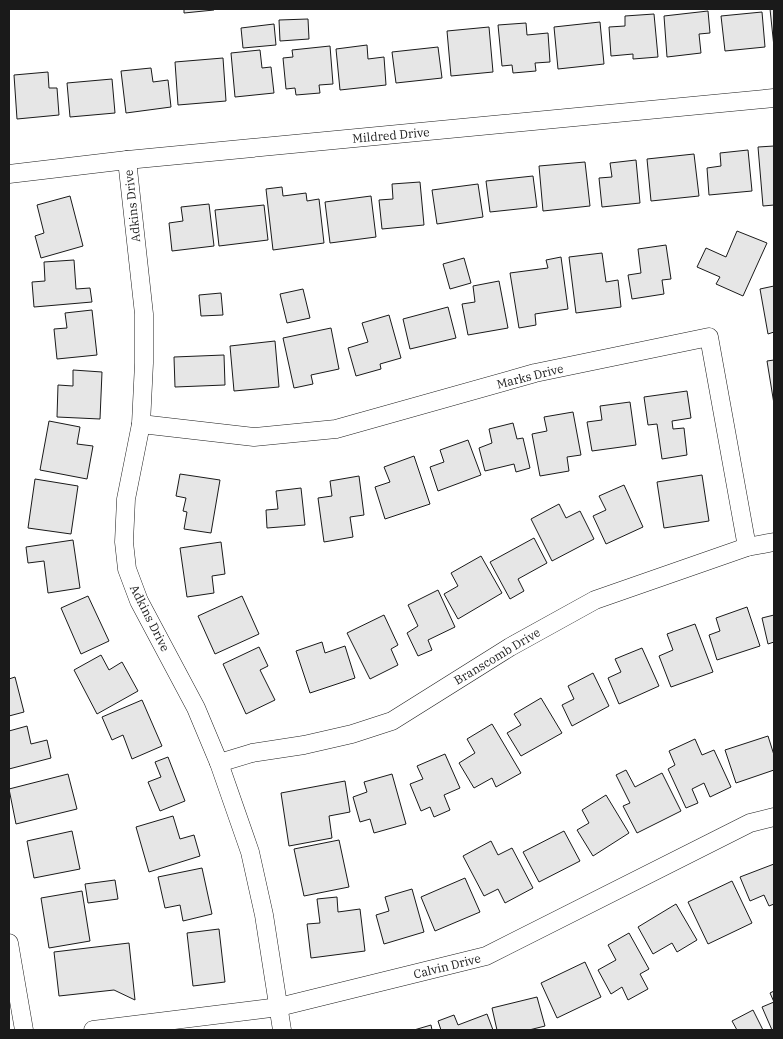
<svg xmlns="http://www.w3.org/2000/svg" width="783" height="1039" font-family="'IBM Plex Serif',serif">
<rect width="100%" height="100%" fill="#fff"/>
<!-- building -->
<g fill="#e6e6e6" stroke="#1a1a1a">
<path d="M184 9H214V10L184 13Z"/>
<path d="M770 9H774V47Z"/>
<path d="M708 11 710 33 699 34 701 53 667 57 664 16Z"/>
<path d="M762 12 765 47 725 51 721 16Z"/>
<path d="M654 14 658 57 633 59V54L611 56 609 27 625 26V16Z"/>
<path d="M308 19 309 39 280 41 279 20Z"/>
<path d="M600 22 604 64 558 69 554 27Z"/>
<path d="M526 23 527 35 548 33 550 62 535 63 536 71 513 73 512 65 502 66 498 25Z"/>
<path d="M274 24 276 45 243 48 241 28Z"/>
<path d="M489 27 493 72 451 76 447 31Z"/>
<path d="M367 45 368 59 384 57 386 85 340 90 336 49Z"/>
<path d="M330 46 333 84 319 85 320 93 296 95 295 88 286 89 283 58 293 57 292 50Z"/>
<path d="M438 47 442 78 396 83 392 52Z"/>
<path d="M260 50 262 68 271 67 274 93 235 97 231 53Z"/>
<path d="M223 58 226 101 178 105 175 62Z"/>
<path d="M151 68 153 82 168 80 171 107 126 113 121 71Z"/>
<path d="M48 72 49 88H57L59 115 17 119 14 75Z"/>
<path d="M112 79 115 113 70 117 67 83Z"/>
<path d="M774 146V205L763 206 758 147Z"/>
<path d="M748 150 752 191 709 195 707 168 721 166 720 153Z"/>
<path d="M694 154 699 196 651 201 647 159Z"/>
<path d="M636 160 640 203 602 207 599 178 612 177 610 163Z"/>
<path d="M585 162 590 206 543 211 539 166Z"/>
<path d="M533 176 537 207 490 212 486 181Z"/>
<path d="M420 182 424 225 382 229 379 200 393 199 392 184Z"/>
<path d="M478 184 483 217 437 224 432 190Z"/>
<path d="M282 187 283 196 306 193 307 201 319 199 324 243 273 250 266 189Z"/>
<path d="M70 196 83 246 41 258 35 236 44 233 37 205Z"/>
<path d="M371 196 376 237 330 243 325 202Z"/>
<path d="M209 204 214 246 172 251 169 223 183 221 181 207Z"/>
<path d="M264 205 268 240 219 246 215 210Z"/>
<path d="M737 231 767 243 743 296 716 284 720 277 697 267 706 248 726 257Z"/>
<path d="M666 245 671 279 662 280 664 294 632 299 628 275 641 273 638 249Z"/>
<path d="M602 253 606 282 618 280 621 307 576 313 569 257Z"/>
<path d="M561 257 568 309 535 314 536 325 519 328 510 273 548 268 546 260Z"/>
<path d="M464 258 471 283 450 289 443 264Z"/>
<path d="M74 260 76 289 90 288 92 302 34 307 32 282 45 281 44 262Z"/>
<path d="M499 281 508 328 468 335 462 304 475 302 473 286Z"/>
<path d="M774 286V332L768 334 760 289Z"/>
<path d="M303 289 310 318 287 323 280 294Z"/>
<path d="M221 293 223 315 201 316 199 295Z"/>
<path d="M448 307 456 338 410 349 403 319Z"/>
<path d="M92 310 97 355 57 359 54 329 67 328 65 313Z"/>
<path d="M389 315 401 358 380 364 381 369 356 376 348 348 368 342 362 323Z"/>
<path d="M331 328 339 369 311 375 313 384 294 388 283 338Z"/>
<path d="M275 341 279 387 234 391 230 346Z"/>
<path d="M224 355 225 385 175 387 174 357Z"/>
<path d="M774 360V404L767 361Z"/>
<path d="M73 370 102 372 100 419 57 417 58 385 73 386Z"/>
<path d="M687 391 691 418 672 421 673 429 684 428 687 455 662 459 657 424 648 425 644 397Z"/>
<path d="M630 402 636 445 592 451 587 422 602 420 600 406Z"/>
<path d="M573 412 581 455 567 457 569 471 540 476 532 434 547 431 544 417Z"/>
<path d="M49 421 80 427 77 444 93 446 87 479 40 470Z"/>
<path d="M513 423 517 439 523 438 530 468 516 472 514 464 485 471 479 448 492 443 489 429Z"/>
<path d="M468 440 481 475 438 491 430 467 444 462 440 450Z"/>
<path d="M414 456 430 504 385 519 375 487 390 482 384 467Z"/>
<path d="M180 474 220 480 211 533 184 529 187 512 183 511 186 498 176 496Z"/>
<path d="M702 475 709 521 664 528 657 482Z"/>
<path d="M359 476 364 515 350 517 353 537 324 542 318 498 332 496 330 481Z"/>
<path d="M35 479 78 486 71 534 28 528Z"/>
<path d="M624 485 643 527 606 544 593 516 606 510 599 496Z"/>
<path d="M301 488 305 525 267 528 266 510 278 509 276 491Z"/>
<path d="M559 504 566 518 580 511 594 539 552 561 531 519Z"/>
<path d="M534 538 547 563 518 579 524 591 510 599 490 562Z"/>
<path d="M73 540 80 588 48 593 44 561 28 563 26 547Z"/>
<path d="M221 542 225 574 212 576 214 593 187 597 180 548Z"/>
<path d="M481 556 502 593 458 619 444 594 458 586 451 573Z"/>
<path d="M438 590 455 627 428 640 432 650 418 656 407 633 418 626 408 605Z"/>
<path d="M88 596 109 641 81 654 61 608Z"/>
<path d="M242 596 259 634 215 654 198 616Z"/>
<path d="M747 607 760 646 717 660 709 635 720 631 716 618Z"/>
<path d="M384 615 398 645 391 649 398 665 370 679 347 633Z"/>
<path d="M774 615V642L768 644 762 618Z"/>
<path d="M695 624 713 672 671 687 659 656 673 650 667 634Z"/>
<path d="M322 642 325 653 345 646 355 678 310 693 296 651Z"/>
<path d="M259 647 268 666 260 670 275 700 246 714 223 664Z"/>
<path d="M642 648 659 686 619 704 608 678 621 672 615 659Z"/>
<path d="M101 655 109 670 122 662 138 691 97 714 74 670Z"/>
<path d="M593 673 609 706 572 726 562 705 574 699 568 686Z"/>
<path d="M15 677 24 712 9 716V679Z"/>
<path d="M541 698 562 733 521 756 507 733 521 725 514 714Z"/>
<path d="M142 700 162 746 132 759 123 735 112 740 102 717Z"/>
<path d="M492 724 521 773 496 787 492 778 474 788 459 763 475 753 467 739Z"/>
<path d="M27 726 31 744 47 740 51 758 9 769V731Z"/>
<path d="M768 736 774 755V770L736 783 725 750Z"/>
<path d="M695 739 702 755 714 750 731 787 710 797 704 783 692 789 698 803 686 808 668 769 675 765 669 751Z"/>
<path d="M445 754 460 788 444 795 450 810 434 817 430 807 421 811 410 784 423 779 417 766Z"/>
<path d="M168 757 185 801 160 811 148 782 161 777 155 762Z"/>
<path d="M626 770 635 787 662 773 681 811 637 833 623 806 630 803 616 775Z"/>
<path d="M68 774 77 809 16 824 9 789Z"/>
<path d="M392 774 406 824 374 833 370 819 360 822 353 797 367 792 364 782Z"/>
<path d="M345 781 350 812 329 816 332 838 289 846 281 793Z"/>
<path d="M606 795 629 833 593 856 577 830 589 823 582 810Z"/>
<path d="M173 816 180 839 194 835 200 856 149 872 136 827Z"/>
<path d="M72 831 80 869 34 878 27 841Z"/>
<path d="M564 831 580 861 539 882 523 852Z"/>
<path d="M339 840 349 887 304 896 294 849Z"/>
<path d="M491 841 498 855 512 848 533 888 505 903 498 889 484 896 463 856Z"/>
<path d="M774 864V904L769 906 764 895 750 901 740 877Z"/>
<path d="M202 868 212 914 183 921 180 905 165 908 158 877Z"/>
<path d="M465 878 480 912 435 931 421 897Z"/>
<path d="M115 880 118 899 88 903 85 884Z"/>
<path d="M732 881 752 923 708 944 688 902Z"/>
<path d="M412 889 424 932 384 944 376 915 389 911 385 897Z"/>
<path d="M82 891 90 941 49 948 41 898Z"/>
<path d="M337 897 338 912 360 909 365 951 311 958 307 924 320 923 317 899Z"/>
<path d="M676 904 697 940 677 952 672 943 653 954 638 927Z"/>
<path d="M219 929 225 982 193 986 187 933Z"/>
<path d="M629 933 649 969 640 974 648 989 628 1000 622 987 611 994 598 970 616 960 608 945Z"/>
<path d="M129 943 135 1000 114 990 59 996 54 952Z"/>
<path d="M585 962 601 997 557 1018 541 983Z"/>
<path d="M774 991V1030H772L762 1007 774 1002 770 993Z"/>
<path d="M537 997 545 1026 529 1030H497L492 1008Z"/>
<path d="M753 1010 763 1030H737L732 1021Z"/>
<path d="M487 1014 493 1030H441L438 1021 454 1015 458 1025Z"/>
<path d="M431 1025 432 1030H414Z"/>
</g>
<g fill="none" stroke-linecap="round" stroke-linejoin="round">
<defs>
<g id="minor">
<path d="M127 160 144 314V363L141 424 126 499 124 542 127 569 139 601 196 708 219 763 250 852 264 915 282 1030"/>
<path d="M9 174 127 160 774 98"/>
<path d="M141 424 254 437 336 429 535 373 709 337 747 547"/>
<path d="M219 763 252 753 304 745 352 734 392 721 510 647 595 600 747 547 774 542"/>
<path d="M9 943 24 1030"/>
<path d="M93 1030 279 1007 486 956 750 823 774 817"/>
</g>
</defs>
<!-- minor casing -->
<use href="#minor" stroke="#1a1a1a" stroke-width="19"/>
<!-- minor -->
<use href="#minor" stroke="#fff" stroke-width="18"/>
</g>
<g text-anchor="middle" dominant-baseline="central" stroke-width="4" stroke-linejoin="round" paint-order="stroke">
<!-- street labels -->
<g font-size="12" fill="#1a1a1a" stroke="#fff">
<text transform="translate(391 135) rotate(-5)">Mildred Drive</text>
<text transform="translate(132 206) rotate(-96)">Adkins Drive</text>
<text transform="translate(530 376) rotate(-14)">Marks Drive</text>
<text transform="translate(150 618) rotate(63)">Adkins Drive</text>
<text transform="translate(497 656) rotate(-31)">Branscomb Drive</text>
<text transform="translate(447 966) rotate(-14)">Calvin Drive</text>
</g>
</g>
<!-- border -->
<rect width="783" height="1039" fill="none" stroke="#1a1a1a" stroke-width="20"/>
</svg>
